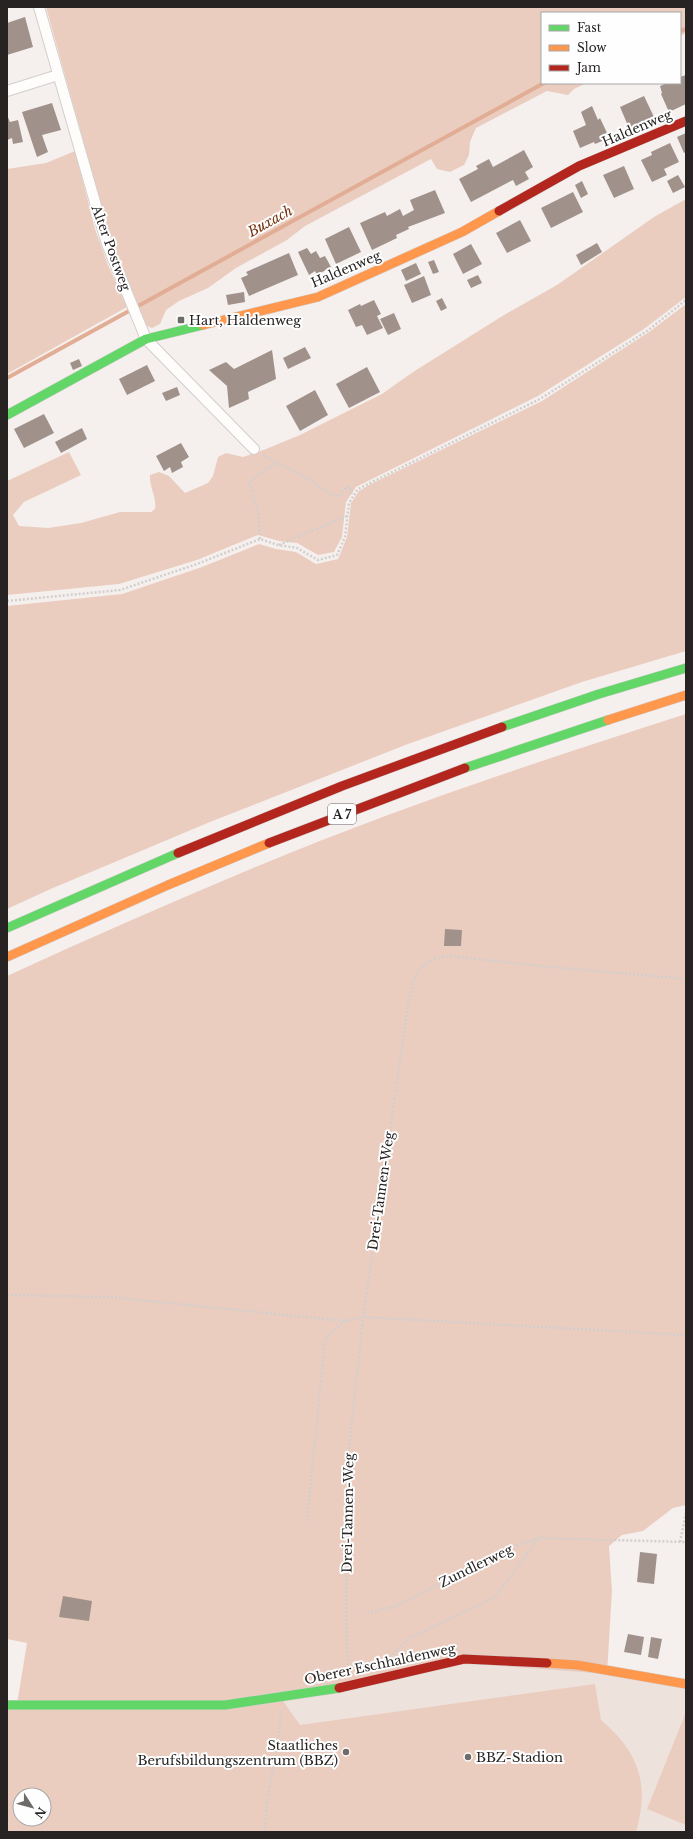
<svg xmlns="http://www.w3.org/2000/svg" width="693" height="1839" font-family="'Libre Baskerville',serif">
<rect width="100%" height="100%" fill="#f5f0ee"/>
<!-- built -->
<path fill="#eee2dd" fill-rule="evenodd" d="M463 1663 576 1669 686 1688V1832H7L17 1707ZM20 1795H44V1819H20Z"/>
<!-- green -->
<g fill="#ebcdc0" fill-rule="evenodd">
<path d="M46 7H686V33L680 36V13H542V83H587L574 89 568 95 547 91 476 128 470 142 469 155 464 165 450 172 437 169 431 159 305 226 287 240 236 268 208 288 179 301 166 310 160 324 152 328 147 326 123 273 111 240Z"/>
<path d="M75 151 95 229 108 265 127 307 7 374V169L46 163Z"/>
<path d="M686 199V297L644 329 538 396 356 487 346 502 342 537 334 552 318 555 297 543 279 541 258 535 197 560 119 584 7 595V481L69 452 81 475 24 502 13 515 19 526 48 528 81 523 120 512H151L155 509C157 498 149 487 150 475L159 472 169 476 185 493 208 483 213 476 218 457 226 453 243 457 266 449 300 435 382 394 413 372 504 315 557 285 654 217Z"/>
<path d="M686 304V651L582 682 408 744 210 822 53 888 7 909V606L122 594 202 567 259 544 276 549 296 552 316 564 338 559 347 537 351 503 359 491 369 485 542 401 649 332Z"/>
<path d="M686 714V1505L673 1508 643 1531 622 1535 609 1546 612 1591 607 1674 463 1663 283 1701 300 1725 595 1684 601 1720C639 1752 650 1784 636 1832H7V1705L17 1704 27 1643 7 1639V976C90 938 174 901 258 866 398 808 542 760 686 714ZM20 1795H44V1819H20Z"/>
<path d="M686 1712V1825L647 1809Z"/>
</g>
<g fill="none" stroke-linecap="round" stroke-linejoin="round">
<!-- stream -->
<g stroke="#e1ad95" stroke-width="4">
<path d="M680 31 686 29"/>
<path d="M7 378 544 83"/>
</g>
</g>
<!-- building -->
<g fill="#a0918a">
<path d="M25 17 33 47 7 55V23Z"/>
<path d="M686 75V104L669 112 661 94 662 93 660 86 667 83H680V77Z"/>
<path d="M644 96 654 117 629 128 620 107Z"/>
<path d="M52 103 61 130 42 135 48 152 37 157 22 112Z"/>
<path d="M592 106 598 120 600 118 608 135 605 136 607 139 595 144 594 142 580 148 573 131 586 125 581 112Z"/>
<path d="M7 115 10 122 18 120 23 142 13 144 12 138 7 140Z"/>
<path d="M686 133V152L684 153 677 137Z"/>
<path d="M670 143 679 162 664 169 667 175 652 182 641 160 652 155 651 152Z"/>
<path d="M524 150 533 167 525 172 529 179 516 186 513 180 471 202 459 179 478 169 476 166 489 159 493 167Z"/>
<path d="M624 166 634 189 614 198 603 175Z"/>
<path d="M678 175 685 187 673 193 667 181Z"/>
<path d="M582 181 588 194 581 198 575 185Z"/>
<path d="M435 190 445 213 408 227 409 229 396 235 397 238 372 250 360 223 385 212 387 216 400 209 403 216 414 210 410 200Z"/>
<path d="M573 192 583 212 551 228 541 208Z"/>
<path d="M520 220 531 241 507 253 496 233Z"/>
<path d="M349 227 361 252 336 264 325 239Z"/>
<path d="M597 243 602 252 581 265 576 255Z"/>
<path d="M471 244 482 264 463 274 453 254Z"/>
<path d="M307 248 311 254 316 251 320 258 325 256 331 267 317 275 315 271 309 275 298 252Z"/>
<path d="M289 253 298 275 249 296 241 278 248 275 246 272Z"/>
<path d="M434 260 439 272 433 274 428 262Z"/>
<path d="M416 263 421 274 406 281 401 270Z"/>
<path d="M478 275 482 283 471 288 467 280Z"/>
<path d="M424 276 431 295 412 303 404 285Z"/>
<path d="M244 292 245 302 228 305 226 295Z"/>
<path d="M442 298 447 308 441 311 436 301Z"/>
<path d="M374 300 381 314 377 316 383 328 367 335 362 325 356 327 348 310 360 304 361 306Z"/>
<path d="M394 313 401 329 388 335 380 319Z"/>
<path d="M305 347 311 358 288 369 283 358Z"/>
<path d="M272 350 276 379 248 392 249 399 229 408 227 386 209 370 226 362 234 369Z"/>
<path d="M79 359 82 366 73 370 70 363Z"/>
<path d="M147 365 155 381 127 395 119 379Z"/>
<path d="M367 367 380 392 349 408 336 384Z"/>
<path d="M177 387 180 395 166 401 162 393Z"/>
<path d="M315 390 328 415 300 431 286 406Z"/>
<path d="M44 414 54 433 24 448 14 429Z"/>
<path d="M82 428 87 439 61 453 55 442Z"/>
<path d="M181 443 189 457 181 462 183 467 172 473 170 467 164 471 156 456Z"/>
<path d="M445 929 462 930 461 946H444Z"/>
<path d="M640 1552 657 1554 654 1584 637 1582Z"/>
<path d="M63 1596 92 1601 89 1621 59 1617Z"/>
<path d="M628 1634 644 1637 641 1655 624 1652Z"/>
<path d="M651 1637 662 1639 658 1659 648 1657Z"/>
</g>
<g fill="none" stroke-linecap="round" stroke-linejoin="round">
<defs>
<g id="street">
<path d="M39 7 107 244 146 339 254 449"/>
<path d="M7 91 58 75"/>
</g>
<g id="fast">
<path d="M7 415 146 339 203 325"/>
<path d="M502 727 599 694 686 668"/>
<path d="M465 768 608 720"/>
<path d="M7 928 178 853"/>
<path d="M7 1705H225L339 1688"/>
</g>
<g id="slow">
<path d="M203 325 318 297 462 232 499 211"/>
<path d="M608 720 686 695"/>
<path d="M7 957 168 885 269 843"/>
<path d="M547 1663 577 1665 686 1684"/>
</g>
<g id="jam">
<path d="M499 211 579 166 686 121"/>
<path d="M269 843 465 768"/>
<path d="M178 853 342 786 502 727"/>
<path d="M339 1688 464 1659 547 1663"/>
</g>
</defs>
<!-- street casing -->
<use href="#street" stroke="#d2cecd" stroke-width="12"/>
<!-- fast casing -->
<use href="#fast" stroke="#d2cecd" stroke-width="10"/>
<!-- slow casing -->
<use href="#slow" stroke="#d2cecd" stroke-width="10"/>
<!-- jam casing -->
<use href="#jam" stroke="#d2cecd" stroke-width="10"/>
<!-- path -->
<g stroke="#d1cfce" stroke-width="2.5" stroke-dasharray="2 2" stroke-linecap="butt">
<path d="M263 455 307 478 332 495 340 496 346 487H350L352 496"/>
<path d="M260 539 259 517 249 483 265 470 277 463"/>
<path d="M279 545 347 516"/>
<path d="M7 601 120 590 197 564 260 539 278 545 297 548 318 560 337 555 345 537 349 503 358 489 540 399 647 331 686 300"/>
<path d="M7 1295 110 1297 345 1321 363 1317 686 1335"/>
<path d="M307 1521 325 1339 345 1321"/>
<path d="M680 1542 686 1513"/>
<path d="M367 1613 397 1606 506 1549 539 1538 686 1542"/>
<path d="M380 1665 410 1638 495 1597 538 1539"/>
<path d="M348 1673 346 1615 348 1459 363 1317 408 1006C413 977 417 958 451 956L540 966 686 979"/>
<path d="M265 1832 267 1800 278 1743 281 1710"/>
</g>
<!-- street -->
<use href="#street" stroke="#fefdfc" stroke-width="10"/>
<!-- fast -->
<use href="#fast" stroke="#63d668" stroke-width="9"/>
<!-- slow -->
<use href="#slow" stroke="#ff974d" stroke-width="9"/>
<!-- jam -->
<use href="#jam" stroke="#b3261e" stroke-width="9"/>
</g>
<!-- markers -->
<g fill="#6e6b69" stroke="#fefefe" stroke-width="1.5">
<rect x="177" y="316" width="8" height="8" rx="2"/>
<circle cx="346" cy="1752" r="4"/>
<circle cx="468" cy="1757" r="4"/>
</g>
<g text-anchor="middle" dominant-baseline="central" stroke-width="4" stroke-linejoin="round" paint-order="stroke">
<!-- shield labels -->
<rect fill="#fefefe" stroke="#676564" stroke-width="1" x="328" y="804" width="28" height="20" rx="3"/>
<g font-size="12" font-weight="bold" fill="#262322">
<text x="342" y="814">A 7</text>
</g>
<!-- street labels -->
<g font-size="13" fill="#262322" stroke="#fefefe">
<text transform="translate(637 128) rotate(-23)">Haldenweg</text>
<text transform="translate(111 248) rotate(70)">Alter Postweg</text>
<text transform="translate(346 269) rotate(-23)">Haldenweg</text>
<text transform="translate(381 1191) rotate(-82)">Drei-Tannen-Weg</text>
<text transform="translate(348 1513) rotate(-89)">Drei-Tannen-Weg</text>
<text transform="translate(476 1566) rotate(-26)">Zundlerweg</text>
<text transform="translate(380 1664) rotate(-12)">Oberer Eschhaldenweg</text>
</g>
<!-- poi labels -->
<g font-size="13" fill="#262322" stroke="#fefefe" text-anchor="start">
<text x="189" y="320">Hart, Haldenweg</text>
<text x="338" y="1745" text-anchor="end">Staatliches<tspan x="338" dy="15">Berufsbildungszentrum (BBZ)</tspan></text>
<text x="476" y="1757">BBZ-Stadion</text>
</g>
<!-- water labels -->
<g font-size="14" font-style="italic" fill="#75330f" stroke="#fefefe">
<text transform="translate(270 221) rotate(-29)">Buxach</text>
</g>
</g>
<!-- border -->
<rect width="693" height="1839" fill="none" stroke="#262322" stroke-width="16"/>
<!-- legend -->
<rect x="541" y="12" width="140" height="72" fill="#fefefe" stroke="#a8a6a6"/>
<rect x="549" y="25" width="20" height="6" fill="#63d668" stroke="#a8a6a6"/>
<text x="577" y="32" font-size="12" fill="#262322">Fast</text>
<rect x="549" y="45" width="20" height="6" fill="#ff974d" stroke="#a8a6a6"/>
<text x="577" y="52" font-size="12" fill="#262322">Slow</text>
<rect x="549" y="65" width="20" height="6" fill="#b3261e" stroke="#a8a6a6"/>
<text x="577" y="72" font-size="12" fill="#262322">Jam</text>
<!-- north arrow -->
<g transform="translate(32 1807) rotate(126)"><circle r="19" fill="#fefefe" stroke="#a8a6a6"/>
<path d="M0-3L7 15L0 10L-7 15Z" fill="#6e6b69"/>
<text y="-6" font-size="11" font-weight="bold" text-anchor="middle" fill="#262322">N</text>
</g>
</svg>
